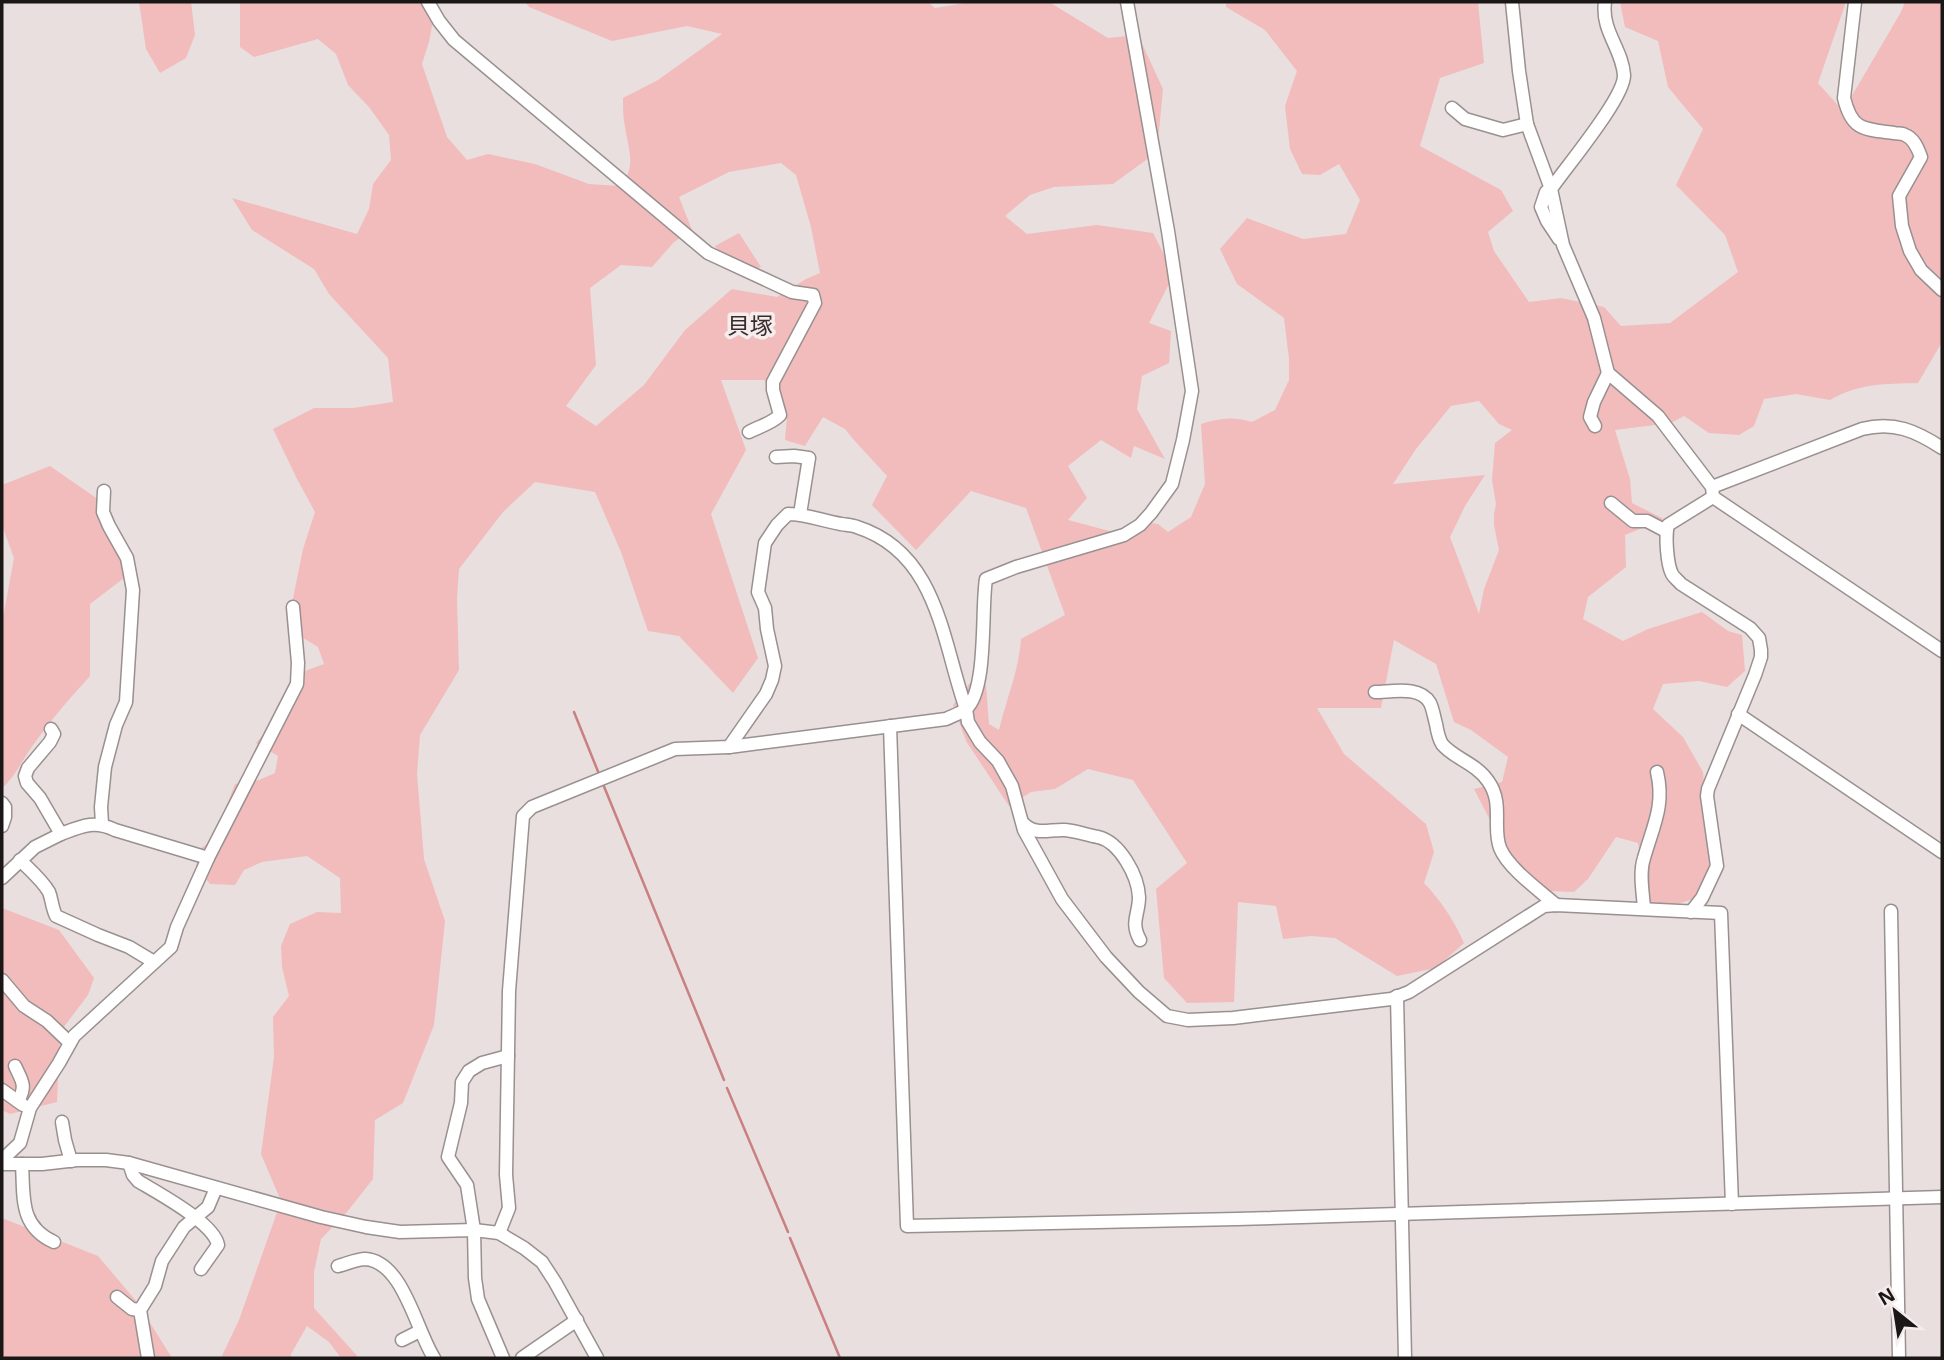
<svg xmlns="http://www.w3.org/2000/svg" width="1944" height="1360" font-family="'Noto Sans','Noto Sans JP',sans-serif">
<rect width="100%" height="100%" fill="#e9dfde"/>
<!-- green -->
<g fill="#f2bcbc" fill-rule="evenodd">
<path d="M139 2H191L195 35 186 58 160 73 146 49Z"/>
<path d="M240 2H424L434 16 429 42 422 64 447 137 467 160 488 154 535 164 589 184 619 186C638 168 628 149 625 127 623 118 623 108 623 98L658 80 722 34 687 26 612 41 529 7 525 2H928L935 8 971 2H1049L1108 38 1138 35 1163 89 1157 152 1113 184 1054 187 1030 195 1005 216 1027 234 1097 225 1153 233 1174 274 1149 323 1171 331 1169 363 1142 376 1137 409 1165 459 1134 446 1131 458 1101 440 1068 466 1087 498 1068 520 1117 533 1137 521 1158 524 1168 532 1191 517 1205 484 1201 424C1219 418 1233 416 1252 422L1275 410 1289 380V359L1284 318 1237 284 1220 249 1247 218 1303 239 1346 234 1360 200 1339 164 1320 175 1302 174 1290 149 1285 106 1297 71 1265 30 1226 7V2H1478L1484 63 1440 78 1420 146 1501 190 1513 211 1488 232 1494 251 1529 302 1561 298 1604 307 1621 326 1670 323 1738 272 1725 235 1676 185 1703 129 1668 87 1658 41 1625 27 1620 2H1846L1818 83 1843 111 1901 12 1905 2H1942V342L1918 383C1885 384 1859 383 1830 400L1796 394 1764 399 1754 426 1739 435 1709 433 1684 416 1671 423 1615 430 1630 479 1632 503 1664 519 1625 535 1626 567 1588 597 1583 619 1623 641 1648 629 1702 612 1728 631 1742 635 1745 671 1727 687 1699 681 1663 684 1653 709 1683 737 1703 772 1712 867 1693 899 1671 906 1648 903 1638 843 1616 837 1588 879 1574 892 1526 890 1474 789 1502 782 1508 757 1471 730 1454 722 1436 664 1394 640 1381 708H1317L1344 754 1426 824 1434 852 1424 883C1441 901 1454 920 1464 943L1436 968 1397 976 1335 938 1311 936 1283 939 1276 906 1238 902 1234 1002 1187 1003 1164 978 1156 889 1187 863 1133 780 1088 769 1055 789 1031 792 1009 806 966 741 953 705 969 684 986 685 989 724 999 730C1006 700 1019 670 1021 639L1065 615 1026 508 971 491 916 550 872 505 887 476 853 439 845 429 823 417 805 446 785 440 787 417 764 380H721L746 450 711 514 758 658 733 693 679 636 648 631 621 552 595 492 535 482 503 512 459 569 457 599 459 670 420 735 417 774 424 859 445 921 434 1025 403 1103 375 1120 373 1179 347 1212 321 1239 314 1272V1308L359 1358H341L329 1342 307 1326 291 1354V1358H221L239 1320 281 1201 261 1154 274 1057 273 1017 289 996 282 967 281 946 290 924 317 912 341 913 340 878 307 856 262 862 244 870 235 885 210 884 196 866 200 849 214 839 235 784 259 780 275 773 278 756 256 743 287 709 305 671 324 664 318 647 287 628 303 549 315 512 297 479 273 429 314 408H353L393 402 388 358 329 294 314 269 252 230 232 198 357 234 369 209 373 184 391 160 389 135 369 107 348 85 336 54 318 39 254 57 240 47ZM781 163 796 175 811 227 820 273 806 279 777 297 732 289 685 330 644 385 596 426 566 406 596 365 590 288 621 265 652 267 674 242 692 230 679 197 729 172ZM1479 401 1499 424 1512 430 1495 443 1492 480 1496 504 1494 514V525L1499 550 1484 589 1479 614 1450 537 1465 506 1485 475 1393 484 1416 449 1451 406Z"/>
<path d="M739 233 761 267 738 274 729 267 715 246Z"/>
<path d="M50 466 102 502 128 575 90 604V676C69 699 49 722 31 748 21 762 15 777 2 788V623L14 558 2 525V485Z"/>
<path d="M2 908 59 930 94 978 88 995 60 1032 57 1102 10 1114 2 1110Z"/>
<path d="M2 1218 98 1256 137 1302 172 1358H2Z"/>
</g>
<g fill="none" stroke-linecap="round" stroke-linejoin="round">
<!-- stream -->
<g stroke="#c98082" stroke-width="2.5">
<path d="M574 712 599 774"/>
<path d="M603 784 724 1080"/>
<path d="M727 1088 788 1232"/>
<path d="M790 1238 840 1358"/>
</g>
<defs>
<g id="minor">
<path d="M428 2 439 21 454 40 708 253 792 292 813 295 815 303 773 382V390L780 415C771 424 760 426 749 432"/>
<path d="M1512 2 1519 71 1527 124 1551 189 1563 245 1594 318 1608 373 1658 416 1712 487 1713 497 1668 525C1665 536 1667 564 1672 574 1674 578 1678 580 1681 584L1750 628 1759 638 1761 650V657L1755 675 1708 789 1707 796 1717 866 1702 898 1691 912"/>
<path d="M1855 2 1844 98C1852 131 1864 129 1894 133 1898 134 1902 133 1905 135 1914 138 1918 149 1921 157L1899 196 1902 226 1910 251 1921 270 1942 290"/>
<path d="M1452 108 1465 119 1503 130 1527 124"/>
<path d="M1559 239 1547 221 1541 207 1546 192 1551 189C1566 167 1625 97 1624 75 1622 48 1601 31 1605 2"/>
<path d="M1595 426 1590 417 1594 402 1608 373"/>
<path d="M776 457 794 456 809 458 800 514"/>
<path d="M1712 487 1862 429C1894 421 1916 431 1942 448"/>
<path d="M1713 497 1942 651"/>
<path d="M1611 503 1633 521H1647L1666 531"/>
<path d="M1375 692C1391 692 1420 685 1430 703 1433 709 1434 717 1436 724 1437 730 1439 739 1442 744 1453 758 1476 763 1488 781 1504 803 1492 827 1500 848 1508 868 1540 891 1556 905"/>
<path d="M1738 714 1942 852"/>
<path d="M890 726 907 1226 1237 1219 1942 1197"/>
<path d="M51 729 54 734 50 742 28 768 25 776 27 783 40 798 61 834C82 826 94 820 115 830L208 858"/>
<path d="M729 747 766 694 772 680 775 666 767 629 765 608 758 592 765 543 777 525 788 514C806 514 823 521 841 524 846 525 852 525 857 527 938 553 942 641 966 709L968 722 980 742 998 761 1012 786 1024 830 1062 899 1106 957 1139 992 1167 1016 1188 1020 1233 1018 1391 999 1409 992 1544 906 1556 905 1721 913 1732 1204"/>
<path d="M2 803 5 807V817L2 826"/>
<path d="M102 824 101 807 105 767 116 725 126 702 133 590 127 558 109 526 103 512 104 491"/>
<path d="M1024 824C1036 836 1050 829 1065 830 1076 831 1087 835 1098 837 1120 842 1138 876 1139 897 1139 915 1130 922 1140 940"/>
<path d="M20 860C30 870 42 880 49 892 52 900 52 908 56 916L98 935 129 947 154 962"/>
<path d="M2 878 35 847 61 834"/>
<path d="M1644 908C1643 893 1639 873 1644 858 1653 826 1665 806 1657 772"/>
<path d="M1891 911 1899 1358"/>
<path d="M2 980 24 1006 47 1021 70 1043"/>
<path d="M1397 996 1405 1358"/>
<path d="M15 1066C22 1081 27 1086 18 1101"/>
<path d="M2 1090 23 1105"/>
<path d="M62 1122 65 1140 71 1161"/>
<path d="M2 1160 20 1143 30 1108 59 1063 74 1036 171 947 177 927 208 858 297 684 298 663 293 607"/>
<path d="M129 1163 133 1175 138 1181C158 1193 214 1223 218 1245L201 1269"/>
<path d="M2 1164H42L77 1160H106L129 1163 321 1217 366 1227 400 1232 474 1230 499 1233 524 1248 542 1262 555 1282 597 1358"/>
<path d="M22 1164C24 1197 19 1226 54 1242"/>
<path d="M499 1233 509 1208 506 1175 509 991 523 816 532 807 675 749 729 747 946 719C952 716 961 713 966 709 988 690 981 608 986 579L1016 567 1124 535 1140 525 1151 513 1172 484 1183 440 1192 391 1168 231 1127 2"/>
<path d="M338 1266C346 1264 357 1259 365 1259 403 1261 416 1330 434 1358"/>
<path d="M117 1297 132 1309 140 1310"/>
<path d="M402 1340 420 1331"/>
<path d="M148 1358 140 1310 155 1286 162 1261 184 1227 208 1207 216 1188"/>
<path d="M503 1358 478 1299 475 1278 474 1230 467 1185 448 1157 461 1103 462 1082 469 1071 482 1063 508 1056"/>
<path d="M522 1358 577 1320"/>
</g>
</defs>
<!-- minor casing -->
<use href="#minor" stroke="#999090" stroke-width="15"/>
<!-- minor -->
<use href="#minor" stroke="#fff" stroke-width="12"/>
</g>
<g text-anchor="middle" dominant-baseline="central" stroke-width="7" stroke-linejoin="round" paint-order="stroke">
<!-- quarter labels -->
<g font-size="23" fill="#352d2d" stroke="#f6ecec">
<text x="750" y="325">貝塚</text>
</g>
</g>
<!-- border -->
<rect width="1944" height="1360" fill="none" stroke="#1b1717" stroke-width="7"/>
<!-- north arrow -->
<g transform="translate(1895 1311) rotate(330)" stroke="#f6ecec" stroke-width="5" paint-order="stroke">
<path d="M0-5L12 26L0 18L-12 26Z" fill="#1b1717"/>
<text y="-10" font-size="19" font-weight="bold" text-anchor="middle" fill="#1b1717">N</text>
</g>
</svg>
